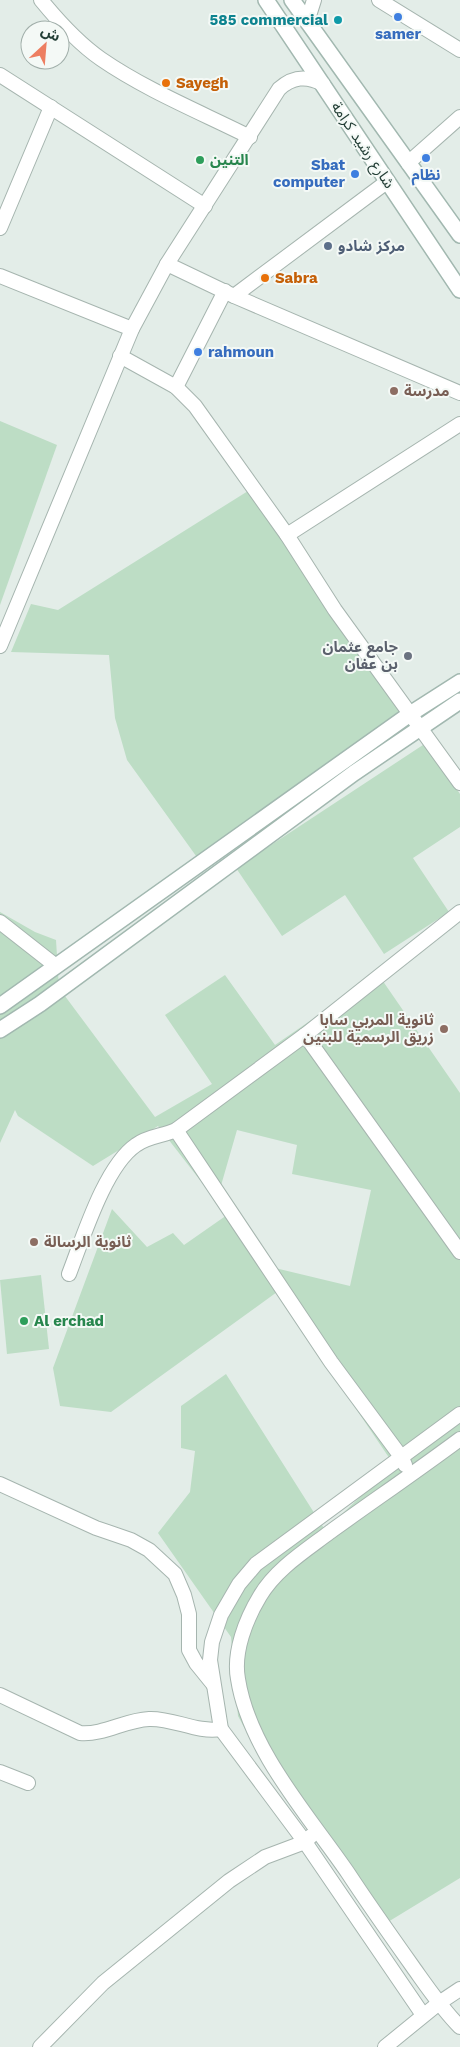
<svg xmlns="http://www.w3.org/2000/svg" width="460" height="2047" font-family="'Work Sans','Noto Sans Arabic',sans-serif">
<rect width="100%" height="100%" fill="#e3ede8"/>
<!-- green -->
<g fill="#bdddc5" fill-rule="evenodd">
<path d="M0 421 57 445 0 605Z"/>
<path d="M256 486 421 723 204 867 127 760 115 718 109 655 11 652 31 604 58 610Z"/>
<path d="M426 743 460 794V827L413 858 449 912 384 954 345 895 282 936 236 868Z"/>
<path d="M0 912 35 932 56 940 59 988 155 1117 212 1084 165 1015 225 975 275 1045 378 974 460 1093V1878L383 1925 317 1831 272 1779 238 1716 231 1637 158 1533 190 1492 195 1451 181 1448V1406L226 1374 325 1530 394 1465 277 1292 111 1412 60 1406 53 1368 112 1209 147 1247 173 1233 184 1245 227 1215 158 1126 93 1166 18 1116 15 1110 0 1143ZM237 1130 297 1145 292 1174 371 1190 350 1286 275 1268 220 1189Z"/>
<path d="M41 1275 49 1349 7 1354 0 1280Z"/>
</g>
<g fill="none" stroke-linecap="round" stroke-linejoin="round">
<defs>
<g id="street">
<path d="M41 0C59 22 78 43 101 59 146 90 200 112 250 137"/>
<path d="M379 0 460 50"/>
<path d="M307 22 314 0"/>
<path d="M0 75 205 206"/>
<path d="M408 163 460 117"/>
<path d="M0 228 51 107"/>
<path d="M167 264 234 296 460 393"/>
<path d="M0 276 132 329"/>
<path d="M234 296 388 181"/>
<path d="M120 356 176 387 195 406 287 535 335 610 460 783"/>
<path d="M176 387 225 291"/>
<path d="M287 535 460 424"/>
<path d="M0 646 132 329 167 264 279 89C292 77 306 75 323 84"/>
<path d="M0 922 56 966"/>
<path d="M305 1035 460 1252"/>
<path d="M176 1130 331 1362 402 1458 405 1465"/>
<path d="M69 1274C83 1238 105 1166 136 1145 148 1136 163 1136 176 1130L305 1035 460 912"/>
<path d="M460 1439C417 1471 373 1501 330 1532 305 1551 276 1569 260 1596 246 1619 233 1652 238 1679 249 1750 309 1816 348 1873 369 1905 391 1936 413 1967 428 1988 442 2009 460 2027"/>
<path d="M0 1484 96 1528 131 1540 149 1550 175 1574 184 1595 189 1614V1650L196 1663 213 1684"/>
<path d="M0 1695 80 1733C104 1735 125 1720 149 1719 174 1718 196 1733 221 1729"/>
<path d="M0 1772 28 1783"/>
<path d="M423 2015 305 1842 221 1729 210 1660 212 1642 221 1615 239 1584 256 1564 460 1414"/>
<path d="M40 2047 103 1983 229 1881 265 1857 305 1842 311 1836"/>
<path d="M385 2047 439 2003 460 1989"/>
</g>
<g id="secondary">
<path d="M266 0 460 290"/>
<path d="M292 0 460 235"/>
<path d="M0 1006 410 714 460 682"/>
<path d="M0 1030 40 1004 354 773 460 701"/>
</g>
</defs>
<!-- street casing -->
<use href="#street" stroke="#a6b5af" stroke-width="16"/>
<!-- secondary casing -->
<use href="#secondary" stroke="#a2b8b0" stroke-width="18"/>
<!-- street -->
<use href="#street" stroke="#fff" stroke-width="14"/>
<!-- secondary -->
<use href="#secondary" stroke="#fff" stroke-width="15"/>
</g>
<!-- markers -->
<g fill="#3f7fe0" stroke="#f4f9f6" stroke-width="2">
<circle cx="398" cy="17" r="5"/>
<circle cx="426" cy="158" r="5"/>
<circle cx="355" cy="174" r="5"/>
<circle cx="198" cy="352" r="5"/>
</g>
<circle fill="#0f9aa8" stroke="#f4f9f6" stroke-width="2" cx="338" cy="20" r="5"/>
<g fill="#e8710a" stroke="#f4f9f6" stroke-width="2">
<circle cx="166" cy="83" r="5"/>
<circle cx="265" cy="278" r="5"/>
</g>
<g fill="#2e9e5b" stroke="#f4f9f6" stroke-width="2">
<circle cx="200" cy="160" r="5"/>
<circle cx="24" cy="1321" r="5"/>
</g>
<circle fill="#5c6f8a" stroke="#f4f9f6" stroke-width="2" cx="328" cy="246" r="5"/>
<g fill="#8d6e63" stroke="#f4f9f6" stroke-width="2">
<circle cx="394" cy="391" r="5"/>
<circle cx="444" cy="1029" r="5"/>
<circle cx="34" cy="1242" r="5"/>
</g>
<circle fill="#6b7280" stroke="#f4f9f6" stroke-width="2" cx="408" cy="656" r="5"/>
<g text-anchor="middle" dominant-baseline="central" stroke-width="4" stroke-linejoin="round" paint-order="stroke">
<!-- culture labels -->
<g font-size="15" font-weight="bold" fill="#0d838f" stroke="#f4f9f6" text-anchor="end">
<text x="328" y="20">585 commercial</text>
</g>
<!-- shop labels -->
<g font-size="15" font-weight="bold" fill="#366cbe" stroke="#f4f9f6">
<text x="398" y="34">samer</text>
<text x="345" y="165" text-anchor="end">Sbat<tspan x="345" dy="17">computer</tspan></text>
<text x="426" y="175">نظام</text>
<text x="208" y="352" text-anchor="start">rahmoun</text>
</g>
<!-- food labels -->
<g font-size="15" font-weight="bold" fill="#c56008" stroke="#f4f9f6" text-anchor="start">
<text x="176" y="83">Sayegh</text>
<text x="275" y="278">Sabra</text>
</g>
<!-- street labels -->
<g font-size="15" fill="#233e36" stroke="#f4f9f6">
<text transform="translate(363 145) rotate(56)">شارع رشيد كرامة</text>
</g>
<!-- leisure labels -->
<g font-size="15" font-weight="bold" fill="#27864d" stroke="#f4f9f6" text-anchor="start">
<text x="210" y="160">التنين</text>
<text x="34" y="1321">Al erchad</text>
</g>
<!-- service labels -->
<g font-size="15" font-weight="bold" fill="#4e5e75" stroke="#f4f9f6" text-anchor="start">
<text x="338" y="246">مركز شادو</text>
</g>
<!-- education labels -->
<g font-size="15" font-weight="bold" fill="#785e54" stroke="#f4f9f6" text-anchor="start">
<text x="404" y="391">مدرسة</text>
<text x="434" y="1020" text-anchor="end">ثانوية المربي سابا<tspan x="434" dy="17">زريق الرسمية للبنين</tspan></text>
<text x="44" y="1242">ثانوية الرسالة</text>
</g>
<!-- worship labels -->
<g font-size="15" font-weight="bold" fill="#5b616d" stroke="#f4f9f6" text-anchor="end">
<text x="398" y="647">جامع عثمان<tspan x="398" dy="17">بن عفان</tspan></text>
</g>
</g>
<!-- north arrow -->
<g transform="translate(45 45) rotate(26)"><circle r="24" fill="#f4f9f6" stroke="#a0aea9"/>
<path d="M0-4L9 19L0 12L-9 19Z" fill="#ed7e61"/>
<text y="-8" font-size="14" font-weight="bold" text-anchor="middle" fill="#233e36">ش</text>
</g>
</svg>
